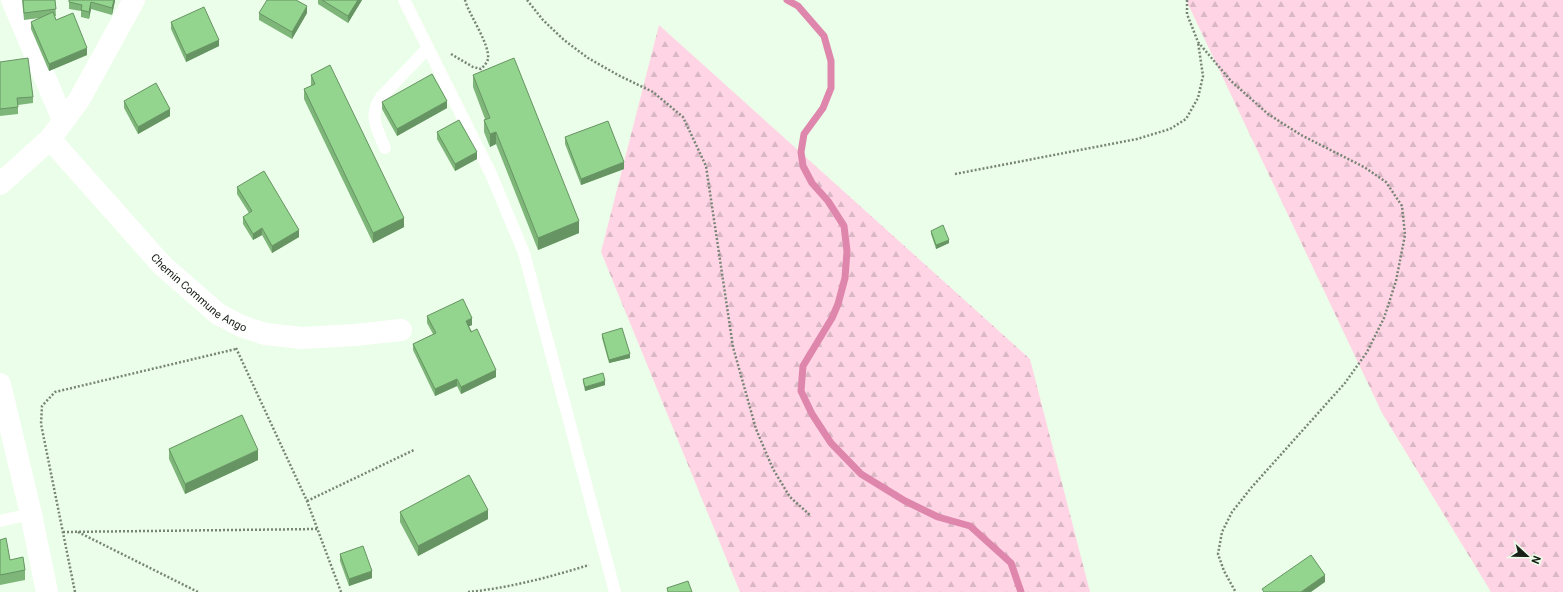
<svg xmlns="http://www.w3.org/2000/svg" width="1563" height="592" font-family="Roboto,sans-serif">
<defs>
<pattern id="forest-firs" width="22" height="20" patternUnits="userSpaceOnUse"><rect width="22" height="20" fill="#ffd5e5"/><path d="M5 1l3.5 6h-7zM16 11l3.5 6h-7z" fill="#dab7c4"/></pattern>
</defs>
<rect width="100%" height="100%" fill="#ebfee9"/>
<!-- forest -->
<g fill="url(#forest-firs)">
<path d="M1186 0H1563V592H1491L1382 413Z"/>
<path d="M659 25 1030 359 1090 592H740L601 252Z"/>
</g>
<g fill="none" stroke-linecap="round" stroke-linejoin="round">
<!-- stream -->
<path stroke="#de86ac" stroke-width="7" d="M787 0 798 6 824 36 831 61V88L823 108 804 134 801 152 803 166 812 183 828 201 844 226 847 251 845 278 838 304 832 318 803 366 801 391 812 414 831 443 861 474 905 501 938 517 970 526 1011 563 1021 592"/>
<!-- path -->
<g stroke="#788576" stroke-width="2.5" stroke-dasharray="2 2" stroke-linecap="butt">
<path d="M527 0 543 20 564 40 588 58 618 75 653 92 683 117 706 166 733 347 756 429 773 469 790 497 811 516"/>
<path d="M1187 0V14L1198 42 1231 81 1268 114 1301 135 1364 167 1386 182 1402 206 1405 235 1396 281 1384 318 1367 352 1345 383 1251 488 1232 512 1222 532 1218 554 1224 571 1235 591"/>
<path d="M451 54 473 67 481 69C484 66 487 63 488 59 490 44 469 15 465 0"/>
<path d="M955 174 1137 139 1170 129 1186 119 1198 98 1203 76 1198 42"/>
<path d="M236 348 307 501 341 592"/>
<path d="M307 501 414 450"/>
<path d="M63 532 317 529"/>
<path d="M78 532 198 592"/>
<path d="M75 592 41 424 42 406 55 392 236 349"/>
<path d="M468 592C509 588 550 577 589 565"/>
</g>
<!-- lane -->
<g stroke="#fff" stroke-width="12">
<path d="M404 0 491 174 524 253 615 592"/>
<path d="M385 148C377 128 368 116 381 97L428 48"/>
<path d="M0 521 31 514"/>
</g>
<!-- street -->
<g stroke="#fff" stroke-width="22">
<path d="M12 0 63 120"/>
<path id="s1" d="M50 139 162 265 218 314 241 326 265 334 302 338 355 335 401 330"/>
</g>
<!-- secondary -->
<g stroke="#fff" stroke-width="22">
<path d="M0 184 50 139 79 100 134 0"/>
<path d="M0 384 31 514 47 592"/>
</g>
</g>
<!-- wall -->
<g fill="#7eb67a">
<path d="M22 0H55L56 16H55L56 20 87 55 49 71 31 29V22L40 18 24 20Z"/>
<path d="M115 0 112 15 91 9 89 19 81 17V11L69 9V2Z"/>
<path d="M318 0H362L348 23 318 4Z"/>
<path d="M259 13H307L292 39 259 20Z"/>
<path d="M171 22 219 46 186 62 171 29Z"/>
<path d="M0 62 33 97V103L18 105V114L0 116Z"/>
<path d="M311 75 404 227 373 243 304 99V89L311 86Z"/>
<path d="M473 75 579 233 538 250 496 144 490 147 484 132V120L485 119 473 87Z"/>
<path d="M124 101 170 116 138 134 124 108Z"/>
<path d="M382 102 447 108 397 136 382 109Z"/>
<path d="M437 132 477 159 455 171 437 139Z"/>
<path d="M565 137 624 169 581 185 565 144Z"/>
<path d="M237 187 299 237 272 253 262 235 253 240 243 224V217L249 213 237 194Z"/>
<path d="M931 231 949 243 936 249 931 234Z"/>
<path d="M427 316 472 325 469 326 496 377 461 394 457 386 435 396 413 350V344L433 334 427 323Z"/>
<path d="M602 334 630 358 609 363 602 338Z"/>
<path d="M583 379 605 385 585 391 583 382Z"/>
<path d="M169 449 258 460 185 494 169 459Z"/>
<path d="M400 512 488 519 418 556 400 522Z"/>
<path d="M0 540 10 560 25 570V580L0 585Z"/>
<path d="M340 554 372 578 349 586 340 561Z"/>
</g>
<!-- shaded-wall -->
<g fill="#679463">
<path d="M114 0H115V1L112 15V8Z"/>
<path d="M358 0H362L348 23V16Z"/>
<path d="M91 2V9L89 19V12Z"/>
<path d="M307 6V13L292 39V32Z"/>
<path d="M219 40V46L186 62V55Z"/>
<path d="M87 48V55L49 71V64Z"/>
<path d="M447 101V108L397 136V129Z"/>
<path d="M170 109V116L138 134V127Z"/>
<path d="M496 132V144L490 147V134Z"/>
<path d="M477 152V159L455 171V164Z"/>
<path d="M624 162V169L581 185V179Z"/>
<path d="M404 218V227L373 243V233Z"/>
<path d="M579 221V233L538 250V238Z"/>
<path d="M262 228V235L253 240V234Z"/>
<path d="M299 230V237L272 253V246Z"/>
<path d="M949 240V243L936 249V245Z"/>
<path d="M472 318V325L466 328V321Z"/>
<path d="M630 354V358L609 363V360Z"/>
<path d="M496 370V377L461 394V387Z"/>
<path d="M457 379V386L435 396V389Z"/>
<path d="M605 381V385L585 391V387Z"/>
<path d="M258 450V460L185 494V484Z"/>
<path d="M488 510V519L418 556V546Z"/>
<path d="M372 571V578L349 586V579Z"/>
<path d="M1325 575V582L1311 592H1301Z"/>
</g>
<!-- building -->
<g fill="#93d48e" stroke="#679463">
<path d="M23 0H55L56 9 24 13Z"/>
<path d="M69 0H114L112 8 91 2 89 12 81 10 82 5 69 2Z"/>
<path d="M267 0H296L307 6 292 32 259 13Z"/>
<path d="M322 0H358L348 16Z"/>
<path d="M204 7 219 40 186 55 171 22Z"/>
<path d="M53 12 56 20 73 13 87 48 49 64 31 22Z"/>
<path d="M28 58 33 97 17 98 18 107 0 109V62Z"/>
<path d="M514 58 579 221 538 238 496 132 490 134 484 120 490 118 473 75Z"/>
<path d="M330 65 404 218 373 233 304 89 315 84 311 75Z"/>
<path d="M432 74 447 101 397 129 382 102Z"/>
<path d="M156 83 170 109 138 127 124 101Z"/>
<path d="M459 120 477 152 455 164 437 132Z"/>
<path d="M608 121 624 162 581 179 565 137Z"/>
<path d="M264 171 299 230 272 246 262 228 253 234 243 217 252 211 237 187Z"/>
<path d="M943 225 949 240 936 245 931 231Z"/>
<path d="M463 299 472 318 466 321 471 332 477 329 496 370 461 387 457 379 435 389 413 344 436 333 427 316Z"/>
<path d="M622 328 630 354 609 360 602 334Z"/>
<path d="M603 373 605 381 585 387 583 379Z"/>
<path d="M242 415 258 450 185 484 169 449Z"/>
<path d="M469 475 488 510 418 546 400 512Z"/>
<path d="M6 538 10 560 23 557 25 570 0 575V540Z"/>
<path d="M363 546 372 571 349 579 340 554Z"/>
<path d="M1311 555 1325 575 1301 592H1264L1262 589Z"/>
<path d="M688 581 692 592H668L667 588Z"/>
</g>
<g text-anchor="middle" dominant-baseline="central" stroke-width="3" stroke-linejoin="round" paint-order="stroke">
<!-- street labels -->
<g font-size="11" fill="#182017" stroke="#ebfee9">
<text stroke="none"><textPath href="#s1" startOffset="215">Chemin Commune Ango</textPath></text>
</g>
</g>
<!-- north arrow -->
<g transform="translate(1527 556) rotate(112)" stroke="#ebfee9" stroke-width="3" paint-order="stroke">
<path d="M0-3L7 15L0 10L-7 15Z" fill="#182017"/>
<text y="-6" font-size="11" font-weight="bold" text-anchor="middle" fill="#182017">N</text>
</g>
</svg>
